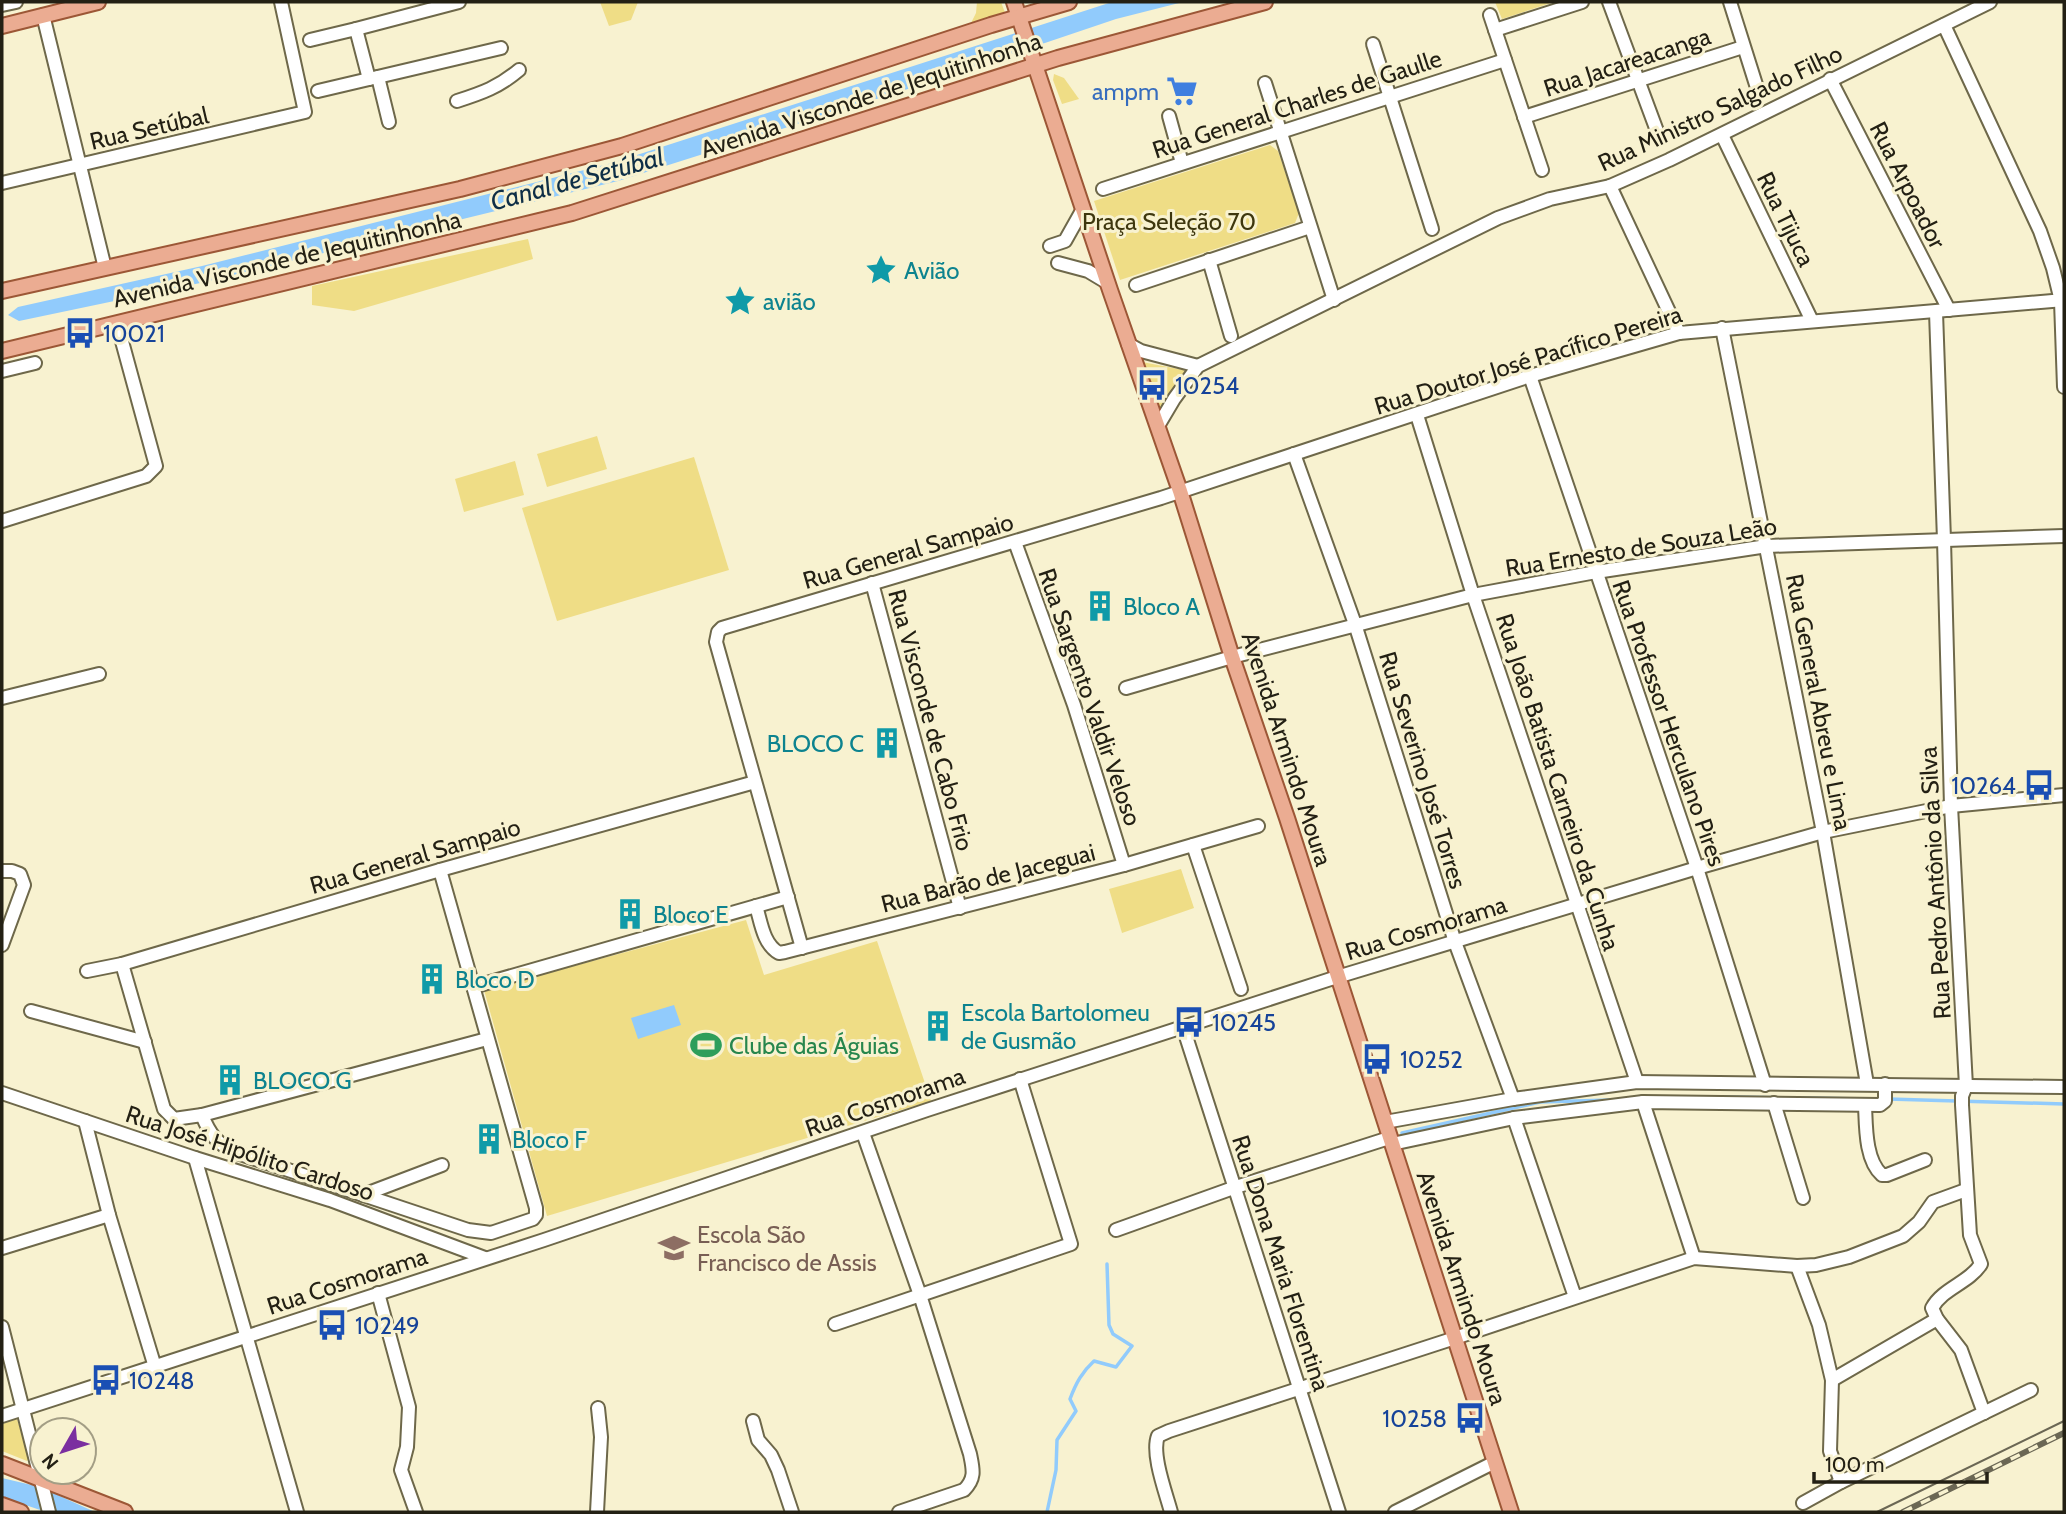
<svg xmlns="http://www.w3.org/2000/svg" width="2066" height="1514" font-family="Cabin,sans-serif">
<rect width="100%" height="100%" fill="#f8f2d0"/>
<!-- green -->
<g fill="#efdd86">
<path d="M600 2H638L631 20 609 26Z"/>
<path d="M977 2H1001L1007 18 970 25 976 13Z"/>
<path d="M1495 2H1554L1502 19Z"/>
<path d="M1054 74 1064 78 1079 99 1062 104 1053 80Z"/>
<path d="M1270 145 1278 151 1299 213 1295 223 1120 280 1094 201Z"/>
<path d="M528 239 533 259 354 311 312 305V286Z"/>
<path d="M1142 362 1184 370 1187 373 1159 410Z"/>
<path d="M597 436 607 469 547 487 537 454Z"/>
<path d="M694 457 729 570 557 621 522 508Z"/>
<path d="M515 461 524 495 464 512 455 479Z"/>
<path d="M1181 869 1194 908 1122 933 1109 889Z"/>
<path d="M746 920 764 975 877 941 931 1101 547 1216 484 990Z"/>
<path d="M17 1419 29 1458 27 1461 2 1451V1424Z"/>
</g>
<!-- water -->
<g fill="#91cbfc">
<path d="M1112 2H1183L1116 19 911 88 618 181 205 282 19 321 8 315 18 307 202 266 612 163Z"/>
<path d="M674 1005 681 1025 638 1039 631 1018Z"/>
<path d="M2 1478 40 1487 95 1512H46L2 1497Z"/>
</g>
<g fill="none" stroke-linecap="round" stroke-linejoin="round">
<!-- stream -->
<g stroke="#91cbfc" stroke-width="3.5">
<path d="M1720 1097 1866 1099"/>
<path d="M1888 1099 2064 1104"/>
<path d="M1402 1133 1540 1102 1611 1100"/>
<path d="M1047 1512 1056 1470 1057 1440 1076 1411 1070 1399C1076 1383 1082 1372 1094 1361L1116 1367 1132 1346 1113 1334 1109 1325 1107 1264"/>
</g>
<defs>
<g id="minor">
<path d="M1609 2 1660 139"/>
<path d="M1730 2 1758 91"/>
<path d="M2 5 16 2"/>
<path d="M43 15 105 268"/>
<path d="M1490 15 1542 170"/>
<path d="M1944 25 2040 231 2053 268 2061 301 2064 387"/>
<path d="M356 29 459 2"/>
<path d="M1495 30 1582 2"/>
<path d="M310 40 356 29 369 79"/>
<path d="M1373 44 1432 229"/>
<path d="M378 77 389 122"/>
<path d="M1830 79 1949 310"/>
<path d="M1265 83 1334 300"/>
<path d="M318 91 501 48"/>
<path d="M457 101C482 93 499 87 519 70"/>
<path d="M1169 116 1182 163"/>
<path d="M1524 117 1743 47"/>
<path d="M1722 135 1812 321"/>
<path d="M2 183 305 112 281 2"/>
<path d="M1610 186 1679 333"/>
<path d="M1103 189 1505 60"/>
<path d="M1050 246 1065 241 1083 209"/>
<path d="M1209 260 1231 336"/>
<path d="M1058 263 1088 271 1108 283"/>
<path d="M1136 285 1310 227"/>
<path d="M1936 312 1944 540 1951 806 1966 1086 1962 1096V1105L1970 1235 1981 1264C1969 1283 1943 1288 1932 1308L1937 1319 1961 1350 1984 1413"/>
<path d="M1722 328 1823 832 1867 1084"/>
<path d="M1128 344 1141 351 1198 366"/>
<path d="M2 371 35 363"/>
<path d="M1530 376 1697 868 1765 1085"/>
<path d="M1417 415 1473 595 1637 1082"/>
<path d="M1158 426 1174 399 1198 366 1498 218 1550 199 1610 186 1669 160 1990 2"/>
<path d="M1294 454 1355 624 1455 942 1513 1099"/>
<path d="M2 521 146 476 156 466 117 323"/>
<path d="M1015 542 1074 705 1124 865"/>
<path d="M872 583 960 908"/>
<path d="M1126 688 1232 657 1473 595 1596 572 1767 546 2064 536"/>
<path d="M2 698 99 674"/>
<path d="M1193 845 1241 989"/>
<path d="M2 871H12L20 874 24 885 2 945"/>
<path d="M756 906C761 922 763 944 779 953L785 952 1124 865 1258 826"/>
<path d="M802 948 716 642 718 632 722 628 1161 498 1530 376 1679 333 2064 300"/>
<path d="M122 964 164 1109 174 1119 202 1115 487 1039"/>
<path d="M87 971 122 964 440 870 755 782"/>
<path d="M473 987 788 897"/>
<path d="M31 1011 145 1042"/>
<path d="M1183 1027 1339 1512"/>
<path d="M2 1093 195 1158 330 1200 485 1258"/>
<path d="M1643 1102 1694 1258"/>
<path d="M1774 1103 1803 1198"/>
<path d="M1865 1105C1866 1126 1865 1160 1882 1175H1887L1925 1160"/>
<path d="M202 1115C210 1135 217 1144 237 1153L468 1230 491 1233 533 1219 536 1215V1208L440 870"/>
<path d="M1514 1118 1575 1297"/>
<path d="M85 1121 109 1215 155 1367"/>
<path d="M1385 1122 1513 1099 1637 1082 2064 1087"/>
<path d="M863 1133 920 1295 970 1454C973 1469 976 1478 964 1490L899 1512"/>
<path d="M1392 1144 1514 1118 1643 1102 1880 1105 1885 1101V1084"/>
<path d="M195 1158 297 1512"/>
<path d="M363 1195 442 1165"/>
<path d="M1116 1230 1236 1187 1389 1138"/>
<path d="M2 1248 109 1215"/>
<path d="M1797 1266 1819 1325 1832 1380 1830 1451 1841 1482"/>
<path d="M378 1293 409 1407 407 1447 401 1470 416 1512"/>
<path d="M835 1324 1071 1244 1020 1079"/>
<path d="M2 1327 49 1512"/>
<path d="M1832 1380 1937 1319"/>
<path d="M2 1416 544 1240 927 1110 1337 977 1697 868 1823 832 1951 806 2064 795"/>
<path d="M753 1421 758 1440 771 1455 778 1470 792 1512"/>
<path d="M1803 1503 1841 1482 2031 1390"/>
<path d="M597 1512 601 1437 598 1408"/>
<path d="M1171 1512C1166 1493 1151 1454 1158 1436L1169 1431 1455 1338 1694 1258 1797 1266 1816 1265 1849 1257 1903 1236 1919 1222 1933 1202 1966 1190"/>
<path d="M1395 1512 1495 1462"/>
</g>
<g id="major">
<path d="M1014 2 1110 290 1180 491 1232 657 1287 818 1511 1512"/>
<path d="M2 26 98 2"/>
<path d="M2 291 460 189 622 146 991 25 1069 2"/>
<path d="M2 351 572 213 1058 58 1265 2"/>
<path d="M2 1464 125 1512"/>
<path d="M2 1505 21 1512"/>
</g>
</defs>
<!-- minor casing -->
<use href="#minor" stroke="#6e684a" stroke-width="16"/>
<!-- major casing -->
<use href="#major" stroke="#9c5736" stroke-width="18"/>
<!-- minor -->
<use href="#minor" stroke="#fff" stroke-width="12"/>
<!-- major -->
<use href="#major" stroke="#ebac92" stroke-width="14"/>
<!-- tram -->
<path stroke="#6b6754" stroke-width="2" d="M1877 1512 2064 1421"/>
<defs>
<path id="rail" d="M1903 1512 2064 1433"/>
</defs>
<!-- rail casing -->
<use href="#rail" stroke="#6b6754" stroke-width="6"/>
<!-- rail -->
<use href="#rail" stroke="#f8f2d0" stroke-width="3.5" stroke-dasharray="10" stroke-linecap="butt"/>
</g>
<!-- icons -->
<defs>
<symbol id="supermarket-bare" viewBox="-9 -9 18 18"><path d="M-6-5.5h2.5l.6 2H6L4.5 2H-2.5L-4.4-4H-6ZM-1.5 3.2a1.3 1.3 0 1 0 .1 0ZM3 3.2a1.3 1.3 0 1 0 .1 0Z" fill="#3f7fe0" stroke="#f8f2d0" stroke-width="2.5" paint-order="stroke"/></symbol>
<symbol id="sight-bare" viewBox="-9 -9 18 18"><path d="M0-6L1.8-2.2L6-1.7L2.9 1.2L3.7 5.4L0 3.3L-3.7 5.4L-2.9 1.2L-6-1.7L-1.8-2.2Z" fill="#0f9aa8" stroke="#f8f2d0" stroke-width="2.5" paint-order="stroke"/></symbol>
<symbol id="bus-bare" viewBox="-9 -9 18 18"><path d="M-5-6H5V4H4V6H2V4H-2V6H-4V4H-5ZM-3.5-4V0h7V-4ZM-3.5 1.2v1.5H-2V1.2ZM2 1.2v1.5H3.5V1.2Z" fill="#1a4fb4" stroke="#f8f2d0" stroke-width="2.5" paint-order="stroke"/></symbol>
<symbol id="building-bare" viewBox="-9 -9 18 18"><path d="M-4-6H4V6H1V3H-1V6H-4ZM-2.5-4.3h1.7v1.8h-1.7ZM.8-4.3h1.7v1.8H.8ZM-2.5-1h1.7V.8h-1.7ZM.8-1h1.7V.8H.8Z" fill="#0f9aa8" stroke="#f8f2d0" stroke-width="2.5" paint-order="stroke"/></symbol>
<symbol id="stadium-bare" viewBox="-9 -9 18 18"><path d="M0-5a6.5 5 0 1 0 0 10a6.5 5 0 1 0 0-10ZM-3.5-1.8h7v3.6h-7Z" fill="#2e9e5b" stroke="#f8f2d0" stroke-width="2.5" paint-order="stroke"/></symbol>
<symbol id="school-bare" viewBox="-9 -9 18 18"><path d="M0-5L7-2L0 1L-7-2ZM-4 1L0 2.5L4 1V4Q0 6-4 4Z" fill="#8d6e63" stroke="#f8f2d0" stroke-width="2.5" paint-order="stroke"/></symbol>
</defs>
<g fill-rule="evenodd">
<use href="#supermarket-bare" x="1160" y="69" width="44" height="44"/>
<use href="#sight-bare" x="859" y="248" width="44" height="44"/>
<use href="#sight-bare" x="718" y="279" width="44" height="44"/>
<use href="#bus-bare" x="58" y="311" width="44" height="44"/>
<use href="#bus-bare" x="1130" y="363" width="44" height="44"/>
<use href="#building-bare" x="1078" y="584" width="44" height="44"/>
<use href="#building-bare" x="865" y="721" width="44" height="44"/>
<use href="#bus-bare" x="2017" y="763" width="44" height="44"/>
<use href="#building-bare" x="608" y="892" width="44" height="44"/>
<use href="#building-bare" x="410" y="957" width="44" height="44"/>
<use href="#bus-bare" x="1167" y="1000" width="44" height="44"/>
<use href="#building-bare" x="916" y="1004" width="44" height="44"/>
<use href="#stadium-bare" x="684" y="1023" width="44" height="44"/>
<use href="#bus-bare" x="1355" y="1037" width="44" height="44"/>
<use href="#building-bare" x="208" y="1058" width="44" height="44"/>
<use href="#building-bare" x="467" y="1117" width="44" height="44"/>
<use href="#school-bare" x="652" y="1226" width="44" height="44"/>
<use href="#bus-bare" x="310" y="1303" width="44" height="44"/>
<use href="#bus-bare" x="84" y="1358" width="44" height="44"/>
<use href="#bus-bare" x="1448" y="1396" width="44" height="44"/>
</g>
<g text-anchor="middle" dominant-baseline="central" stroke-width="6" stroke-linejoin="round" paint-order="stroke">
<!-- street labels -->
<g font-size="24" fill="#232014" stroke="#f8f2d0">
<text transform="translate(1627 62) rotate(-18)">Rua Jacareacanga</text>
<text transform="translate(871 95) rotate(-18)">Avenida Visconde de Jequitinhonha</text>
<text transform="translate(1297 104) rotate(-18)">Rua General Charles de Gaulle</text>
<text transform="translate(1720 108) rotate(-25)">Rua Ministro Salgado Filho</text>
<text transform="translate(149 128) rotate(-13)">Rua Setúbal</text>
<text transform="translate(1908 185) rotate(63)">Rua Arpoador</text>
<text transform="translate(1786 219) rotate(64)">Rua Tijuca</text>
<text transform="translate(287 259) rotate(-13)">Avenida Visconde de Jequitinhonha</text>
<text transform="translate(1528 360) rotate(-17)">Rua Doutor José Pacífico Pereira</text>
<text transform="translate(1641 547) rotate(-9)">Rua Ernesto de Souza Leão</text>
<text transform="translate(908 551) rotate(-16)">Rua General Sampaio</text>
<text transform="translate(1090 697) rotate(71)">Rua Sargento Valdir Veloso</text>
<text transform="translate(1819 702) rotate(79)">Rua General Abreu e Lima</text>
<text transform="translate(931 720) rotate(75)">Rua Visconde de Cabo Frio</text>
<text transform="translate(1669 723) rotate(71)">Rua Professor Herculano Pires</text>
<text transform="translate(1287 749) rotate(72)">Avenida Armindo Moura</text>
<text transform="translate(1423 770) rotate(73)">Rua Severino José Torres</text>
<text transform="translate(1558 782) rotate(72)">Rua João Batista Carneiro da Cunha</text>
<text transform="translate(415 856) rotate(-16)">Rua General Sampaio</text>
<text transform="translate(988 878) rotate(-14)">Rua Barão de Jaceguai</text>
<text transform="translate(1935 883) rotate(-93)">Rua Pedro Antônio da Silva</text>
<text transform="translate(1426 928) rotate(-17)">Rua Cosmorama</text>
<text transform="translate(885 1102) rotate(-19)">Rua Cosmorama</text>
<text transform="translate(250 1153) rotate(18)">Rua José Hipólito Cardoso</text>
<text transform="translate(1281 1263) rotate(72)">Rua Dona Maria Florentina</text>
<text transform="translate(347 1281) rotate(-18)">Rua Cosmorama</text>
<text transform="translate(1462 1288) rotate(72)">Avenida Armindo Moura</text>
</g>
<!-- shop labels -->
<g font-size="24" fill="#366cbe" stroke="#f8f2d0" text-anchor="end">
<text x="1159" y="91">ampm</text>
</g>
<!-- park labels -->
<g font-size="24" fill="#3e370e" stroke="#f8f2d0">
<text x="1169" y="221">Praça Seleção 70</text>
</g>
<!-- culture labels -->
<g font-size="24" fill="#0d838f" stroke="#f8f2d0" text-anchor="start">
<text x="904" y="270">Avião</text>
<text x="763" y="301">avião</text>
<text x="1123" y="606">Bloco A</text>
<text x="864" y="743" text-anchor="end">BLOCO C</text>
<text x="653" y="914">Bloco E</text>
<text x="455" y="979">Bloco D</text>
<text x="961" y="1012">Escola Bartolomeu<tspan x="961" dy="28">de Gusmão</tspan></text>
<text x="253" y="1080">BLOCO G</text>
<text x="512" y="1139">Bloco F</text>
</g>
<!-- transit labels -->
<g font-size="24" fill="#164399" stroke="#f8f2d0" text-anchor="start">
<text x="103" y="333">10021</text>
<text x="1175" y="385">10254</text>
<text x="2016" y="785" text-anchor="end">10264</text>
<text x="1212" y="1022">10245</text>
<text x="1400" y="1059">10252</text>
<text x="355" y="1325">10249</text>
<text x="129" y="1380">10248</text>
<text x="1447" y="1418" text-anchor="end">10258</text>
</g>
<!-- leisure labels -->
<g font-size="24" fill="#27864d" stroke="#f8f2d0" text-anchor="start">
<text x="729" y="1045">Clube das Águias</text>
</g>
<!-- education labels -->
<g font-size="24" fill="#785e54" stroke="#f8f2d0" text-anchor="start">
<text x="697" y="1234">Escola São<tspan x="697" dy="28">Francisco de Assis</tspan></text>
</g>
<!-- water labels -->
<g font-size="26" font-style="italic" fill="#0e2e46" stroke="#f8f2d0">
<text transform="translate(577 179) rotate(-15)">Canal de Setúbal</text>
</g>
</g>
<!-- border -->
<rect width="2066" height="1514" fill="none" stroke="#232014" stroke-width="7"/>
<!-- north arrow -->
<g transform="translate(63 1451) rotate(231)"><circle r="33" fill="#f8f2d0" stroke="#a39e85" stroke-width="2"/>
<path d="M0-5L12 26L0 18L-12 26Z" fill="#7b2fa0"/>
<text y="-10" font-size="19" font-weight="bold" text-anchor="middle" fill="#232014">N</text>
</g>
<!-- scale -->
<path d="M1814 1472v10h173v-10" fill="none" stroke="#232014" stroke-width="3.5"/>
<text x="1825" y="1472" font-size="21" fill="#232014" stroke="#f8f2d0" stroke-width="5" paint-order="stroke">100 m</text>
</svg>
